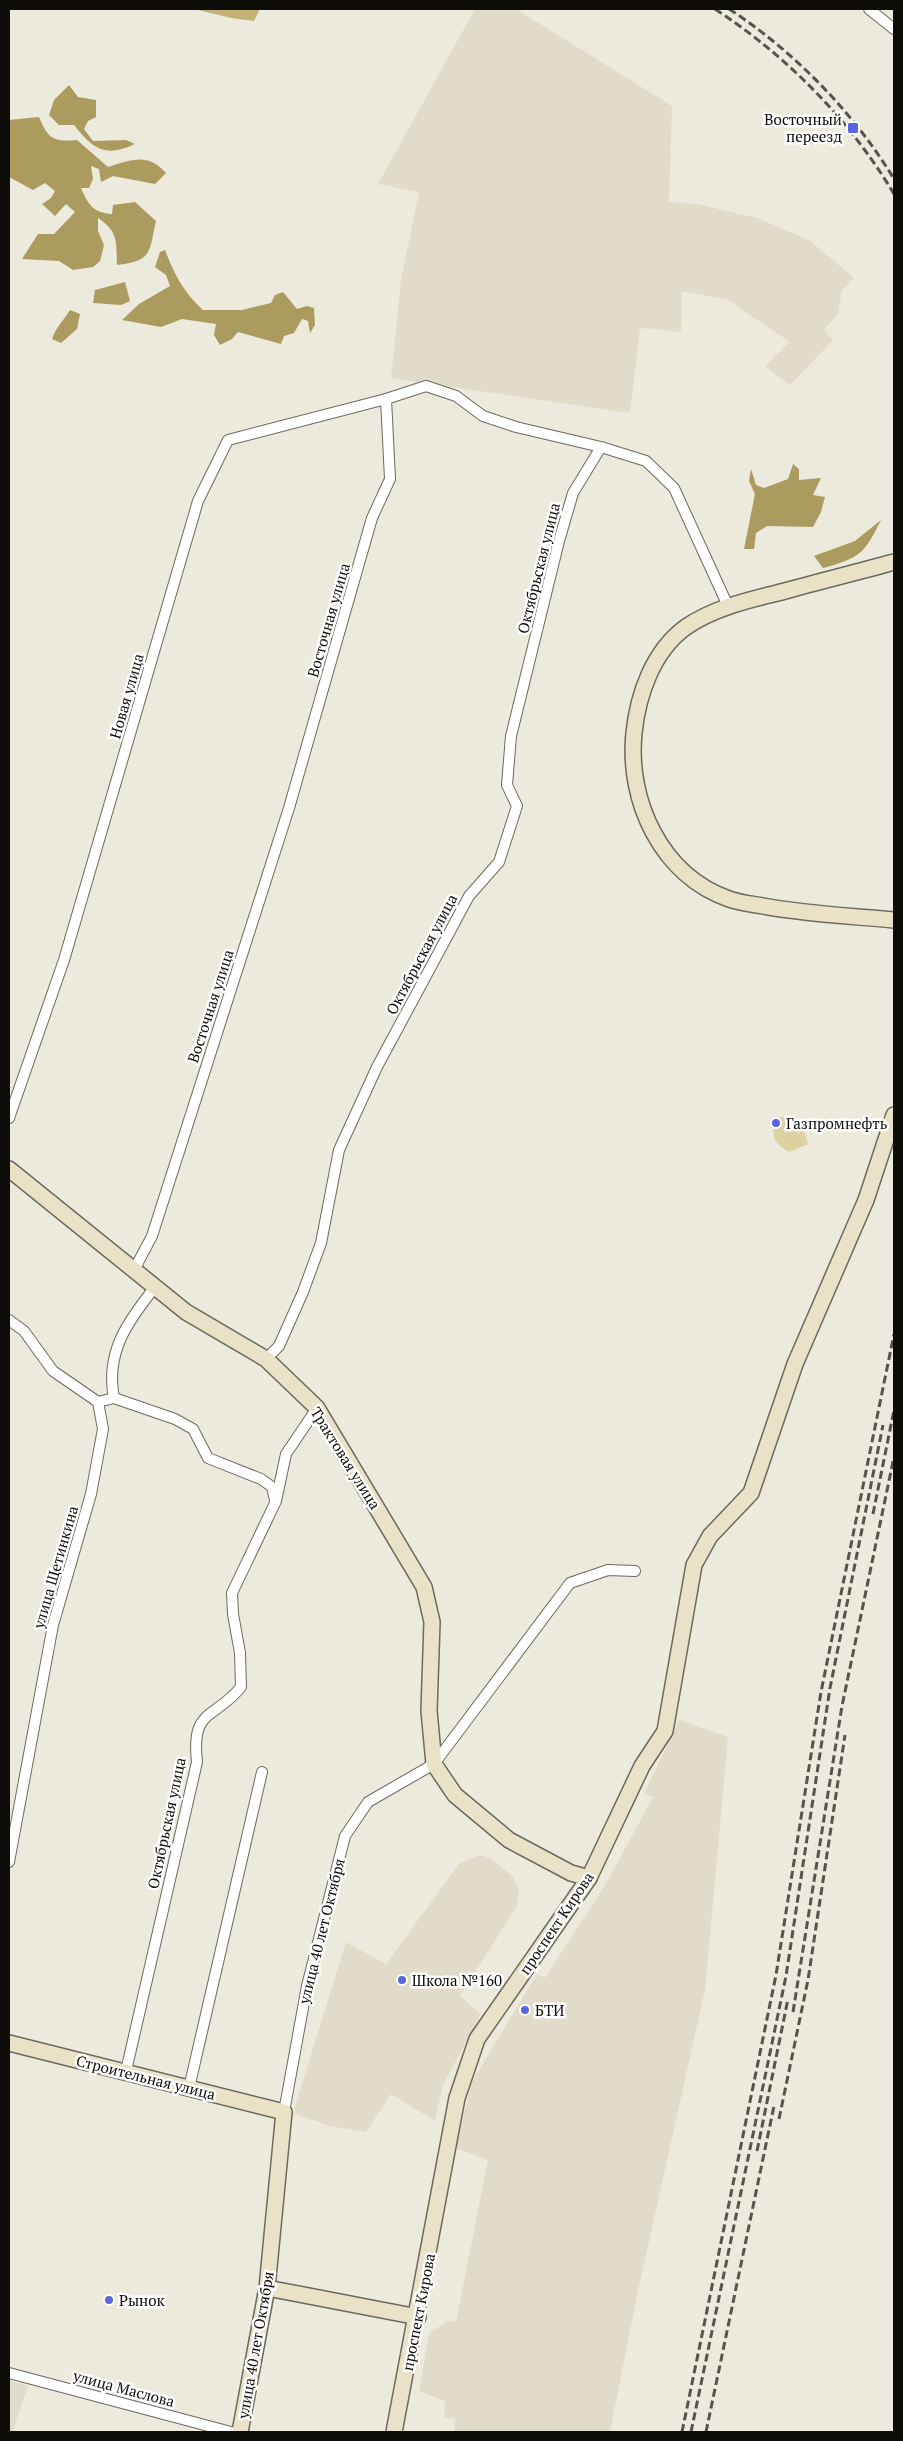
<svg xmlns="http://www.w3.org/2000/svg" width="903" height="2441" font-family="'PT Serif',serif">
<rect width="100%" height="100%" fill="#ece9dd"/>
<!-- built -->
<g fill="#e1dcc9">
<path d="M475 9H516L672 106 669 202 697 204 757 218 809 240 854 278 842 290 838 314 824 330 833 340 790 385 765 366 790 342 728 300 682 291 681 332 640 328 630 413 391 378 401 280 419 192 378 184Z"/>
<path d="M679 1720 728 1737 705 1990 639 2286 610 2432H454L455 2419 444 2418 445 2401 419 2391 429 2334 447 2321 456 2322 488 2160 456 2148 472 2082 537 1974 545 1978 607 1882 653 1797 644 1794Z"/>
<path d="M480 1855 492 1859 513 1877 519 1889 517 1906 460 1996 481 2014 443 2085 435 2121 391 2094 366 2132 330 2126 293 2113 346 1942 386 1964 459 1864Z"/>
<path d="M9 2381 28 2386 12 2432H9Z"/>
</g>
<!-- green -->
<path fill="#ded1a1" d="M780 1117C798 1117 804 1128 808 1144L789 1152C772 1143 769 1132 780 1117Z"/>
<!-- forest -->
<path fill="#c2b275" d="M194 9H260L254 21 231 18Z"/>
<!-- water -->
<g fill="#ac9b5f">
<path d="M69 85 78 97 96 100V117L88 121 84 129 93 141 126 140 135 144C105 158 93 149 74 125H59L49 115 54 100Z"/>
<path d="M39 117C48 139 54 142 77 140L108 167C130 160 148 152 166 173L155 184 113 176 101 182 99 169 91 166 93 179 89 188H81C88 204 93 213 112 214L113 205 135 202 156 221C149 253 152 261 117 265 116 242 119 232 98 218V231L104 245 100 261 93 267 73 270 59 261 22 259 38 234H54L75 212 66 204 55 216 42 204 51 198 55 191 45 183 33 190 9 177V120Z"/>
<path d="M165 250C174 274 184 293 203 310H242L271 303 275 295 283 292 297 309 307 306 314 308 315 325 310 333 308 321 302 319 294 333 284 336 281 344 238 332 232 339 220 345 214 335 216 324 182 319 161 327 122 320 139 304 170 286 166 275 155 267 160 252Z"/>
<path d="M125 282 130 301 121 305 93 303 95 290Z"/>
<path d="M70 310 80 314 77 329 61 343 52 339C56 327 64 320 70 310Z"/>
<path d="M793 464 799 469V480L821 478 813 495 825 497 821 512 813 527 767 526 756 533 754 549H744L755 494 749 481 751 469 756 485 764 488 788 479Z"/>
<path d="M881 520C864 554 860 558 823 568L814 556 855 541Z"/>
</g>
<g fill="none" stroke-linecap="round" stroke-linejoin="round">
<defs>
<g id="street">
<path d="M869 9 894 29"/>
<path d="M9 1118 64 960 198 501 228 440 386 399"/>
<path d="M134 1270 152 1236 289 808 372 518 390 479 386 399 426 386 456 396 483 416 516 427 601 447 646 461 674 488 728 606"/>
<path d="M9 1320 24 1331 53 1371 98 1402 103 1429 91 1494 53 1625 9 1862"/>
<path d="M266 1359 279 1346 303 1292 321 1243 339 1150 377 1067 469 896 499 862 517 806 507 785 511 736 559 541 573 493 601 447"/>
<path d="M114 1398C105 1352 128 1321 155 1287"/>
<path d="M98 1402 114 1398 175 1419 193 1429 208 1458 261 1479 272 1487 275 1500"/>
<path d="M126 2071 197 1762C191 1708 214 1720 241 1687L240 1653 233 1614 232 1593 276 1501 286 1454 317 1408"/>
<path d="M189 2088 262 1772"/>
<path d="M284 2112 307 1986 345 1836 368 1802 434 1764 570 1583 608 1570 635 1571"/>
<path d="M9 2373 231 2432"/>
</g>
<g id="secondary">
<path d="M894 562C858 572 821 581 785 591 750 600 715 607 686 627 653 651 638 694 634 733 627 801 661 875 729 899 740 903 752 904 763 906 806 914 851 916 894 920"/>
<path d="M9 1169 186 1312 266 1359 317 1408 424 1587 432 1622 429 1711 434 1764 455 1795 509 1840 571 1873 589 1878"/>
<path d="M9 2043 284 2112 267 2288 240 2432"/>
<path d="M267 2288 418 2317"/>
<path d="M394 2432 457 2098 477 2039 589 1878 642 1766 665 1731 694 1565 710 1536 751 1493 795 1364 866 1200 894 1115"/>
</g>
</defs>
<!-- street casing -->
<use href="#street" stroke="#6c695f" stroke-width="12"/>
<!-- secondary casing -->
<use href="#secondary" stroke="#6c695f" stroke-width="18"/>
<!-- street -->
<use href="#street" stroke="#fff" stroke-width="10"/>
<!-- secondary -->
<use href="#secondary" stroke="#e9e2c7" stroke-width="15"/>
<!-- rail -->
<g stroke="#55544d" stroke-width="3" stroke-dasharray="8 4" stroke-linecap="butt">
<path d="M715 9C787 56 850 120 894 194"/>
<path d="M729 9C794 51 854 113 894 179"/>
<path d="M873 1514 894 1410"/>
<path d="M793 2012 842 1706 894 1457"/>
<path d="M779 2119 808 1980 845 1735"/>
<path d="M757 2151 788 1999"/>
<path d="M682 2432 776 1975 821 1692 894 1334"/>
<path d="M691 2432 786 1976 830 1688 883 1425"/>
<path d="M706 2432 774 2106"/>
</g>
</g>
<!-- markers -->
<g fill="#5965dc" stroke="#fff" stroke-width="2">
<rect x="847" y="122" width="12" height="12" rx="2.5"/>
<circle cx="776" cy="1123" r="5"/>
<circle cx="402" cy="1980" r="5"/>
<circle cx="525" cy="2010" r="5"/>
<circle cx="109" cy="2300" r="5"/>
</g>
<g text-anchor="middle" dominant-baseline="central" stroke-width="5" stroke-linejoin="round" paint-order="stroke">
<!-- poi labels -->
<g font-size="15" fill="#0d0c08" stroke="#fff" text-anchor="start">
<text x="842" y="119" text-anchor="end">Восточный<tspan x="842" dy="17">переезд</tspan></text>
<text x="786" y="1123">Газпромнефть</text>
<text x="412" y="1980">Школа №160</text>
<text x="535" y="2010">БТИ</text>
<text x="119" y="2300">Рынок</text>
</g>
<!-- street labels -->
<g font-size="15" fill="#0d0c08" stroke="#fff">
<text transform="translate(538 568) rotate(-76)">Октябрьская улица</text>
<text transform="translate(328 620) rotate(-74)">Восточная улица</text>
<text transform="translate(126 696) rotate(-74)">Новая улица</text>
<text transform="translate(421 954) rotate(-62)">Октябрьская улица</text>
<text transform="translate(210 1006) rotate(-72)">Восточная улица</text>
<text transform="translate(346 1458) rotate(58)">Трактовая улица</text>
<text transform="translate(55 1567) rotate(-74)">улица Щетинкина</text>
<text transform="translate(166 1823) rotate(-78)">Октябрьская улица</text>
<text transform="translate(556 1923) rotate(-56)">проспект Кирова</text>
<text transform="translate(321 1931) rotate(-76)">улица 40 лет Октября</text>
<text transform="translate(146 2077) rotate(14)">Строительная улица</text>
<text transform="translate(418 2312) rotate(-79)">проспект Кирова</text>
<text transform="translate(255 2345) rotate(-80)">улица 40 лет Октября</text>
<text transform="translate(124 2388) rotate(15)">улица Маслова</text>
</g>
</g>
<!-- border -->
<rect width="903" height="2441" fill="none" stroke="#0d0c08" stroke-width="20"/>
</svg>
